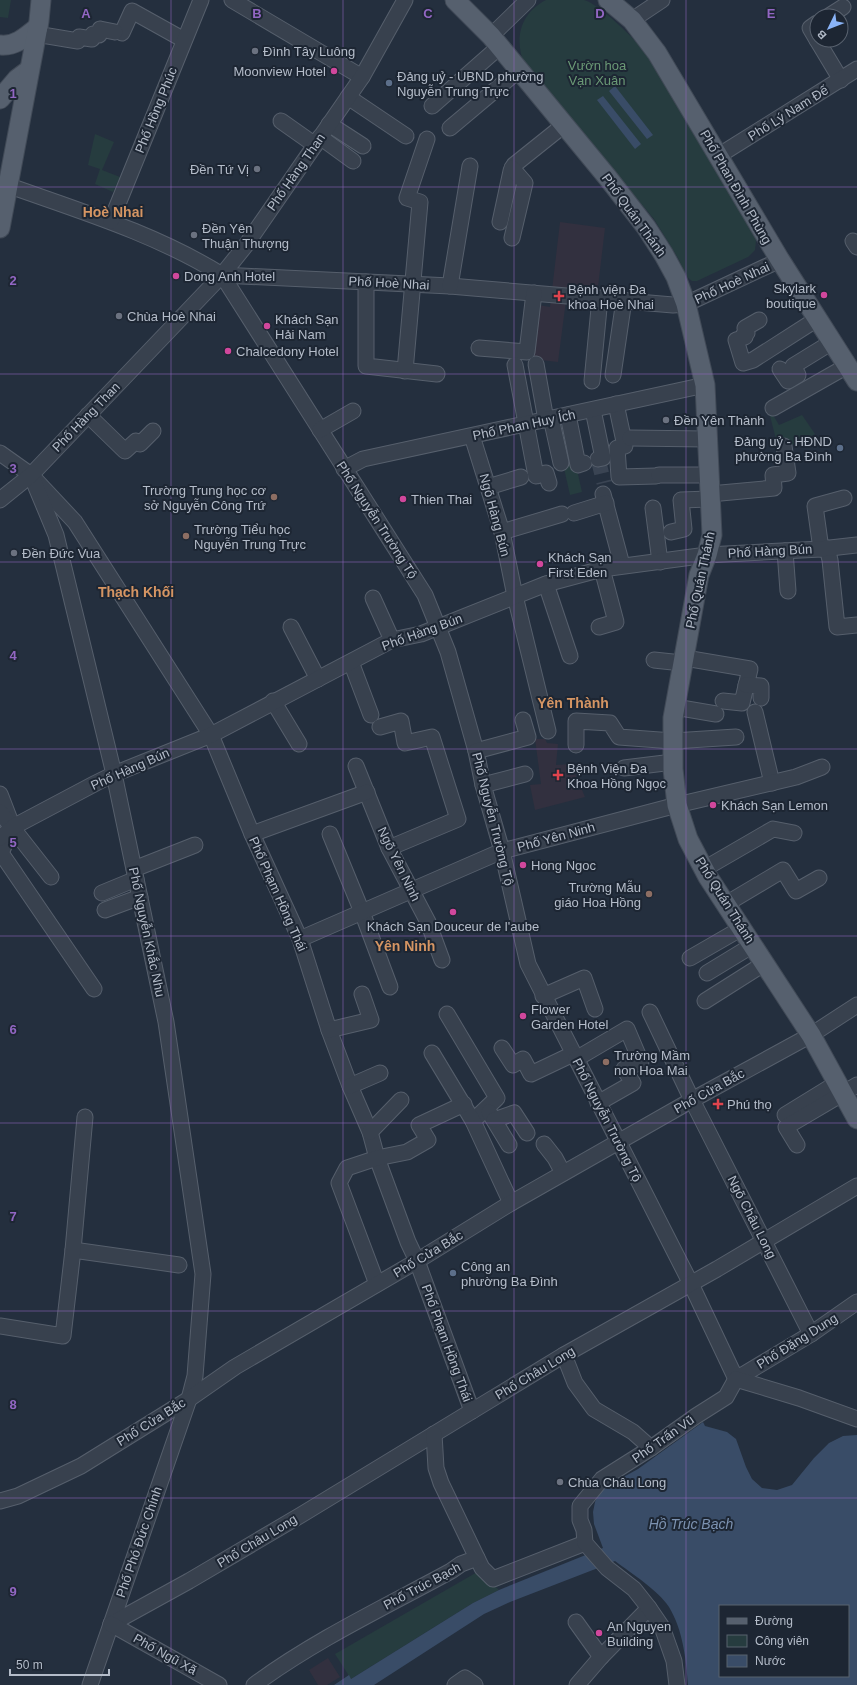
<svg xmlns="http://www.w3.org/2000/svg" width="857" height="1685" font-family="Arial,sans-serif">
<rect width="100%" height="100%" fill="#242f3e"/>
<!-- medical -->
<g fill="#32303f">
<path d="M560 222 605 228 598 287 568 285 558 362 532 359 538 305 550 307Z"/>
<path d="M535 739H545L547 743 558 744 556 765 571 764 585 797 535 810 530 785 541 784Z"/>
<path d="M328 1658 340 1677 327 1685H318L309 1670Z"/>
</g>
<!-- green -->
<g fill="#263c3f">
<path d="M0 0H11L8 18 0 17Z"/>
<path d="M546 0C557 0 574 0 584 0 599 4 635 39 645 52L754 232 756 241 755 250 748 257 697 281H692L687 277 678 258 654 219 525 66C514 40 519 14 546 0Z"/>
<path d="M95 134 114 142 102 170 120 177 113 192 95 184 100 169 88 165Z"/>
<path d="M773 415 779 425 802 415 815 434 802 441 803 443 778 447 770 416Z"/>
<path d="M575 461 582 492 570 495 563 464Z"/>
<path d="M479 1571 499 1590 473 1603 351 1679 335 1654Z"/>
</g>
<!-- water -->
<g fill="#394c67" fill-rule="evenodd">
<path d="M615 86 653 135 647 139 609 91Z"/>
<path d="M603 96 641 144 635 149 597 100Z"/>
<path d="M703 1422 705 1426 727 1432 736 1439 746 1467 752 1479 762 1488 777 1490 792 1485 814 1458 829 1443 843 1436 857 1435V1685H688C686 1659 683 1630 669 1607 658 1590 632 1574 615 1561L598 1568 510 1602 484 1614 374 1685H334L349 1675 351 1679 473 1603 499 1590 603 1548 594 1524 593 1512 595 1502 600 1490 638 1469ZM720 1606H848V1676H720Z"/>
</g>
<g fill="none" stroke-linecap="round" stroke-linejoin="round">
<!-- minor-tunnel -->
<path stroke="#3a4453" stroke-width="15" stroke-dasharray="15 8" stroke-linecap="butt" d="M598 459 604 483"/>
<defs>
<g id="minor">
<path d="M232 0 362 77"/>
<path d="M829 16 843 7"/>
<path d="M632 20 662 0"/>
<path d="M817 23 810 28 817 40"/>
<path d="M122 33 132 11 184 40"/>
<path d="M36 34 78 41 79 37 92 39 93 34 99 35 100 29 115 32"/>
<path d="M491 36 528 0"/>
<path d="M817 40 841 80"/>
<path d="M348 97 406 136"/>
<path d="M432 106 499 47"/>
<path d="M281 121 315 145"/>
<path d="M329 124 363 146"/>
<path d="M450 128 519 70"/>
<path d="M320 137 353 161"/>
<path d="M718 156 857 69"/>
<path d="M7 185C80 211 156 234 222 275L450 286 673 305 686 304 780 260"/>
<path d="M111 221 201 0"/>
<path d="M500 222 511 171 514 165 564 125"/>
<path d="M512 238 525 183 512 168"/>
<path d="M853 241 857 247"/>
<path d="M222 275 425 595 448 652 476 751 483 785 502 851 528 964 691 1284 736 1379 811 1334 857 1302"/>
<path d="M366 282V366L437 374"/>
<path d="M450 286 470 166"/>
<path d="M759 320 745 328 747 333 744 334 745 337 736 340 743 363 753 360 817 319"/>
<path d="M479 348 527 352 534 293"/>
<path d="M536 364 546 420"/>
<path d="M515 365 536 476 546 473 549 483"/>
<path d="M780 369 788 381 798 375 793 366 832 342"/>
<path d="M405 371 420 202 407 198 427 139"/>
<path d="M613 375 624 300"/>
<path d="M592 381 600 298"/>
<path d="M616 404 625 446 617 448 619 477 656 476"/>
<path d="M773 408 847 366"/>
<path d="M593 410 603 458 598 459"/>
<path d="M88 415 125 451 136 441 140 444 153 431"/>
<path d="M568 415 578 465 584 463"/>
<path d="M551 418 561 463"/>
<path d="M320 430 353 411"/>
<path d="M472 436 502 532 515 596 548 731"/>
<path d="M630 438 706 439"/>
<path d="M0 453 31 475 75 522 211 735 252 834 300 939 329 1030 350 1086 370 1132 377 1158 408 1242 417 1261 472 1411"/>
<path d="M344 469 363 459 705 385"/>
<path d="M31 475 56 535 114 774 166 1022 203 1274 195 1376 189 1399 90 1685"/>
<path d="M659 475H708"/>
<path d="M488 487 521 477"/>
<path d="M603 494 622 565"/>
<path d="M710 494 774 488 773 475 788 473 784 446"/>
<path d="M0 500 31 475 222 275 246 245 362 77 405 0"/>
<path d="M653 508 660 562"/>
<path d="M574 513 606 503"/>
<path d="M502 532 562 514"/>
<path d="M671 532 684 529 681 500 709 499"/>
<path d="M827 548 830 560 837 627 857 625"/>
<path d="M821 549 815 506 844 498"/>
<path d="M785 551 788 591"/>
<path d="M546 584 570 656"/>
<path d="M373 598 392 640"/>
<path d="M291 627 318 679"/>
<path d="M599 627 616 622 602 569"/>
<path d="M685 658 750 669 742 703 723 701"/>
<path d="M654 660 682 663"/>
<path d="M351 662 371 715"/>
<path d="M746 685 761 686V698"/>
<path d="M273 701 299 744"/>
<path d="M675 707 716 714"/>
<path d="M755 712 772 783"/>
<path d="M380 727 401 721 405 743 432 737 458 819 389 848"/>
<path d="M576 745V721L610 723 619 737 673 741 736 737"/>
<path d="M476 751 528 737 523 720"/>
<path d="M356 766 389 848 428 922 442 960"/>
<path d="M624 768 673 762"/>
<path d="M483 785 525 774"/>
<path d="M0 794 10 820"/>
<path d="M0 812 51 877"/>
<path d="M11 830 1 853 94 989"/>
<path d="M252 834 367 792"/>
<path d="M330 834 362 912 390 987"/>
<path d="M0 838 13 827 96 783 114 774 211 735 392 640 421 634 546 584 602 569 707 555 821 549 857 545"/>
<path d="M134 869 195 845"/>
<path d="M704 869 773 829 794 833"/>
<path d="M102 893 136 879"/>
<path d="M726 904 783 870 796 891 819 878"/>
<path d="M105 910 140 897"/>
<path d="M300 939 502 851 677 805 796 777 822 767"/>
<path d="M690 958 742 928"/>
<path d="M707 973 753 945"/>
<path d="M543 996 584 978 595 1009"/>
<path d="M705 1001 765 963"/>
<path d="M650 1012 692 1100 811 1334"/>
<path d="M447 1014 497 1098 473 1121"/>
<path d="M329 1030 371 1020 362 994"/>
<path d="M502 1048 513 1065 523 1059 531 1074 573 1054"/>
<path d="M432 1053 473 1121 511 1203"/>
<path d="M576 1059 627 1029 641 1062 624 1069 633 1083 598 1103"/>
<path d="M350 1086 380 1073"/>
<path d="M489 1112 509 1145"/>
<path d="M785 1115 837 1083"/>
<path d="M494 1120 514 1113 527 1133"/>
<path d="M370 1132 401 1100"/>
<path d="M544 1144 555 1158 563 1173"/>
<path d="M797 1145 786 1127 857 1085"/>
<path d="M73 1250 179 1265"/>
<path d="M377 1284 339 1183 347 1168 377 1158 407 1152 428 1140 419 1125 464 1104"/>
<path d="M0 1326 63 1336 73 1250 85 1117"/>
<path d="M564 1355 575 1383 594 1409 633 1432 651 1448"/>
<path d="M0 1501 18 1496 81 1466 189 1399 235 1367 417 1261 511 1203 692 1100 811 1035 857 1005"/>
<path d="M477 1558 482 1568 493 1579 585 1543"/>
<path d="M576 1622 601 1657"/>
<path d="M111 1624 189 1581 301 1515 564 1355 717 1269 857 1186"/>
<path d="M111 1624 219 1685"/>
<path d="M254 1685C315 1640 385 1607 451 1571L461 1564 477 1558 441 1483 436 1468 434 1434"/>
<path d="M455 1685 465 1678 475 1685"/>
<path d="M577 1685 601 1657 649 1608"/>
<path d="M677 1685 674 1661 662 1627 649 1608 634 1589 607 1568 585 1543 584 1530 580 1520V1506L602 1479 651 1448 696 1416 726 1397 736 1379 799 1398 857 1419"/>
</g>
<g id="major">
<path d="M455 0 491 36 608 178 646 227 664 255 676 277 686 304 705 385 712 535 707 555 699 575 673 718V769L677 805 688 839 708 877 811 1035 857 1119"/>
<path d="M608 0 632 20 657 53 780 260 857 381"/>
<path d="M0 45C15 47 27 36 38 27"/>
<path d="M0 99 17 79 29 70"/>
<path d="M0 228 39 21 41 0"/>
</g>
</defs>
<!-- minor casing -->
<use href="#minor" stroke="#565f6c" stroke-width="17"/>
<!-- major casing -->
<use href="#major" stroke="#414a57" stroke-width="21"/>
<!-- minor -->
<use href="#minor" stroke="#38414e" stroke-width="15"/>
<!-- major -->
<use href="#major" stroke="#56606e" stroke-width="19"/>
</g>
<!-- grid -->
<path fill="none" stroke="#9266c3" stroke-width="1" stroke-opacity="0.55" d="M171 0V1685M343 0V1685M514 0V1685M686 0V1685M0 187H857M0 374H857M0 562H857M0 749H857M0 936H857M0 1123H857M0 1311H857M0 1498H857"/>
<!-- markers -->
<g fill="#6b7280" stroke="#1d2633" stroke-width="1.5">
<circle cx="255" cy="51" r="4"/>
<circle cx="257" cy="169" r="4"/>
<circle cx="194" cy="235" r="4"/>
<circle cx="119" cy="316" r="4"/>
<circle cx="666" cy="420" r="4"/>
<circle cx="14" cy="553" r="4"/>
<circle cx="560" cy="1482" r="4"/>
</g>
<g fill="#d1479c" stroke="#1d2633" stroke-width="1.5">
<circle cx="334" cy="71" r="4"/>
<circle cx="176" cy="276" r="4"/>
<circle cx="824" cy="295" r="4"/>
<circle cx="267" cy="326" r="4"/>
<circle cx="228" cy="351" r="4"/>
<circle cx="403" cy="499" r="4"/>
<circle cx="540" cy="564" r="4"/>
<circle cx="713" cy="805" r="4"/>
<circle cx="523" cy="865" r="4"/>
<circle cx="453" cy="912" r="4"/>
<circle cx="523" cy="1016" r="4"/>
<circle cx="599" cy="1633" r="4"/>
</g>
<g fill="#5c6f8a" stroke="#1d2633" stroke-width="1.5">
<circle cx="389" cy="83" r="4"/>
<circle cx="840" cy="448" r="4"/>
<circle cx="453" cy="1273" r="4"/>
</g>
<g fill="#e0444e" stroke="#1d2633" stroke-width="1.5">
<path d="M557 290h4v4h4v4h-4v4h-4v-4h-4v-4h4z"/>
<path d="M556 769h4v4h4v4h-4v4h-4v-4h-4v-4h4z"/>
<path d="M716 1098h4v4h4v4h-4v4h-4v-4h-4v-4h4z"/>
</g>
<g fill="#8d6e63" stroke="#1d2633" stroke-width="1.5">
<circle cx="274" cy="497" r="4"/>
<circle cx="186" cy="536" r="4"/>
<circle cx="649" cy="894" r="4"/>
<circle cx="606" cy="1062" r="4"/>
</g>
<g text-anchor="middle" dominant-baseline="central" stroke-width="4" stroke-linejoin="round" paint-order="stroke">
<!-- poi labels -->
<g font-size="13" fill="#b4bcc9" stroke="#1d2633" text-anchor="start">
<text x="263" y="51">Đình Tây Luông</text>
<text x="326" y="71" text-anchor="end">Moonview Hotel</text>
<text x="397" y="76">Đảng uỷ - UBND phường<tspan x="397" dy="15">Nguyễn Trung Trực</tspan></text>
<text x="249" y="169" text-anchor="end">Đền Tứ Vị</text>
<text x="202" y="228">Đền Yên<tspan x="202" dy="15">Thuận Thượng</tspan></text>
<text x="184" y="276">Dong Anh Hotel</text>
<text x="816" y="288" text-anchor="end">Skylark<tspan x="816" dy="15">boutique</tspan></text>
<text x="568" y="289">Bệnh viện Đa<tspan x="568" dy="15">khoa Hoè Nhai</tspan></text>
<text x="127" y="316">Chùa Hoè Nhai</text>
<text x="275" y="319">Khách Sạn<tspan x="275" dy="15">Hải Nam</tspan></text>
<text x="236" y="351">Chalcedony Hotel</text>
<text x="674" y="420">Đền Yên Thành</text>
<text x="832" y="441" text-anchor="end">Đảng uỷ - HĐND<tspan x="832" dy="15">phường Ba Đình</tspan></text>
<text x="266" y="490" text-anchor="end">Trường Trung học cơ<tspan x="266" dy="15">sở Nguyễn Công Trứ</tspan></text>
<text x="411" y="499">Thien Thai</text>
<text x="194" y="529">Trường Tiểu học<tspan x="194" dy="15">Nguyễn Trung Trực</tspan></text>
<text x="22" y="553">Đền Đức Vua</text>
<text x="548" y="557">Khách Sạn<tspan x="548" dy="15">First Eden</tspan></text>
<text x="567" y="768">Bệnh Viện Đa<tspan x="567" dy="15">Khoa Hồng Ngọc</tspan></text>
<text x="721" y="805">Khách Sạn Lemon</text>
<text x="531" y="865">Hong Ngoc</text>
<text x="641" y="887" text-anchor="end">Trường Mẫu<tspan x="641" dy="15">giáo Hoa Hồng</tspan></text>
<text x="453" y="926" text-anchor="middle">Khách Sạn Douceur de l'aube</text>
<text x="531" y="1009">Flower<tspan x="531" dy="15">Garden Hotel</tspan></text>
<text x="614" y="1055">Trường Mầm<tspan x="614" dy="15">non Hoa Mai</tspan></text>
<text x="727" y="1104">Phú thọ</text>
<text x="461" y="1266">Công an<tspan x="461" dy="15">phường Ba Đình</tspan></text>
<text x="568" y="1482">Chùa Châu Long</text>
<text x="607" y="1626">An Nguyen<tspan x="607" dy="15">Building</tspan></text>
</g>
<!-- park labels -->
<g font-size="13" fill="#6b9a76" stroke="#1d2633">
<text x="597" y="65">Vườn hoa<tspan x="597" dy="15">Vạn Xuân</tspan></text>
</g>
<!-- street labels -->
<g font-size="13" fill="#b4bcc9" stroke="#1d2633">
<text transform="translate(156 110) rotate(-68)">Phố Hồng Phúc</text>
<text transform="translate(788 113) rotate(-32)">Phố Lý Nam Đế</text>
<text transform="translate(296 172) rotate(-55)">Phố Hàng Than</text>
<text transform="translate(736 187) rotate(60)">Phố Phan Đình Phùng</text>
<text transform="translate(634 215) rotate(54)">Phố Quán Thánh</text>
<text transform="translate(389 283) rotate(3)">Phố Hoè Nhai</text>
<text transform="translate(732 283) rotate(-25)">Phố Hoè Nhai</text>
<text transform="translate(86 417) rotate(-46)">Phố Hàng Than</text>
<text transform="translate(524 425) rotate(-12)">Phố Phan Huy Ích</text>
<text transform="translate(495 515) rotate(75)">Ngõ Hàng Bún</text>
<text transform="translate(377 520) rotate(57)">Phố Nguyễn Trường Tộ</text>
<text transform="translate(770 551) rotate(-3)">Phố Hàng Bún</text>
<text transform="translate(700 580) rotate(-78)">Phố Quán Thánh</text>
<text transform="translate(422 632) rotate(-20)">Phố Hàng Bún</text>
<text transform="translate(130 769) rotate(-24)">Phố Hàng Bún</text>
<text transform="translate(493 819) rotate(76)">Phố Nguyễn Trường Tộ</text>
<text transform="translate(556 837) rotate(-15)">Phố Yên Ninh</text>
<text transform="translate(399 864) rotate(64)">Ngõ Yên Ninh</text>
<text transform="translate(278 894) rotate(66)">Phố Phạm Hồng Thái</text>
<text transform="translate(725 900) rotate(58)">Phố Quán Thánh</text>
<text transform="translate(147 932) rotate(78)">Phố Nguyễn Khắc Nhu</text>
<text transform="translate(709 1091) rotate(-29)">Phố Cửa Bắc</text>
<text transform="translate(607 1120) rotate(63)">Phố Nguyễn Trường Tộ</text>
<text transform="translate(752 1217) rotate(63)">Ngõ Châu Long</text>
<text transform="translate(428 1254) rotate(-31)">Phố Cửa Bắc</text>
<text transform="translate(797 1341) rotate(-32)">Phố Đặng Dung</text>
<text transform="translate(447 1343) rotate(70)">Phố Phạm Hồng Thái</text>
<text transform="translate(535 1373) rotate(-31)">Phố Châu Long</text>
<text transform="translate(151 1422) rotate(-32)">Phố Cửa Bắc</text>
<text transform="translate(663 1439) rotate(-35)">Phố Trấn Vũ</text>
<text transform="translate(257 1541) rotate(-31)">Phố Châu Long</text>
<text transform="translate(139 1542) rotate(-71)">Phố Phó Đức Chính</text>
<text transform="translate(422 1586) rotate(-28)">Phố Trúc Bạch</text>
<text transform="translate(165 1654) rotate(29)">Phố Ngũ Xã</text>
</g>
<!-- neighbourhood labels -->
<g font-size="14" font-weight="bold" fill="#d59563" stroke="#1d2633">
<text x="113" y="212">Hoè Nhai</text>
<text x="136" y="592">Thạch Khối</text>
<text x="573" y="703">Yên Thành</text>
<text x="405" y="946">Yên Ninh</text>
</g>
<!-- water labels -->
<g font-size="14" font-style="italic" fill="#7c92b1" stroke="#1d2633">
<text x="691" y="1524">Hồ Trúc Bạch</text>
</g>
</g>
<g font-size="13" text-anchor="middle" font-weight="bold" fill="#9266c3" stroke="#1d2633" stroke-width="4" stroke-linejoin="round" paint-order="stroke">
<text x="86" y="18">A</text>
<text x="257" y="18">B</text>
<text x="428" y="18">C</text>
<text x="600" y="18">D</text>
<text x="771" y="18">E</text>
<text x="13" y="98">1</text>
<text x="13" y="285">2</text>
<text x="13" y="473">3</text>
<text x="13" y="660">4</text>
<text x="13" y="847">5</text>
<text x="13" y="1034">6</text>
<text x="13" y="1221">7</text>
<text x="13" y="1409">8</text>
<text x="13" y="1596">9</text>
</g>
<!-- legend -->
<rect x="719" y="1605" width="130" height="72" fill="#1d2633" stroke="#59626f"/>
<rect x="727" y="1618" width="20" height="6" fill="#56606e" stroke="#59626f"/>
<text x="755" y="1625" font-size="12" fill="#b4bcc9">Đường</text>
<rect x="727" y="1635" width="20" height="12" fill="#263c3f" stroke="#59626f"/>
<text x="755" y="1645" font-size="12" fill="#b4bcc9">Công viên</text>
<rect x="727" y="1655" width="20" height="12" fill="#394c67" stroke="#59626f"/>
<text x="755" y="1665" font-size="12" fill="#b4bcc9">Nước</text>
<!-- north arrow -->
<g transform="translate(829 28) rotate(227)"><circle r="19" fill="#1d2633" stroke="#59626f"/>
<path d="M0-3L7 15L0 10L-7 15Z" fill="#8ab4f8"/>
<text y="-6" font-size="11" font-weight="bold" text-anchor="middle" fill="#b4bcc9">B</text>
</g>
<!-- scale -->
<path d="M10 1669v6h99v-6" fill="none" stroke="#b4bcc9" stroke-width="2"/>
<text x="16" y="1669" font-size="12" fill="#b4bcc9" stroke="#1d2633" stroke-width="3" paint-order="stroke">50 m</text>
</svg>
